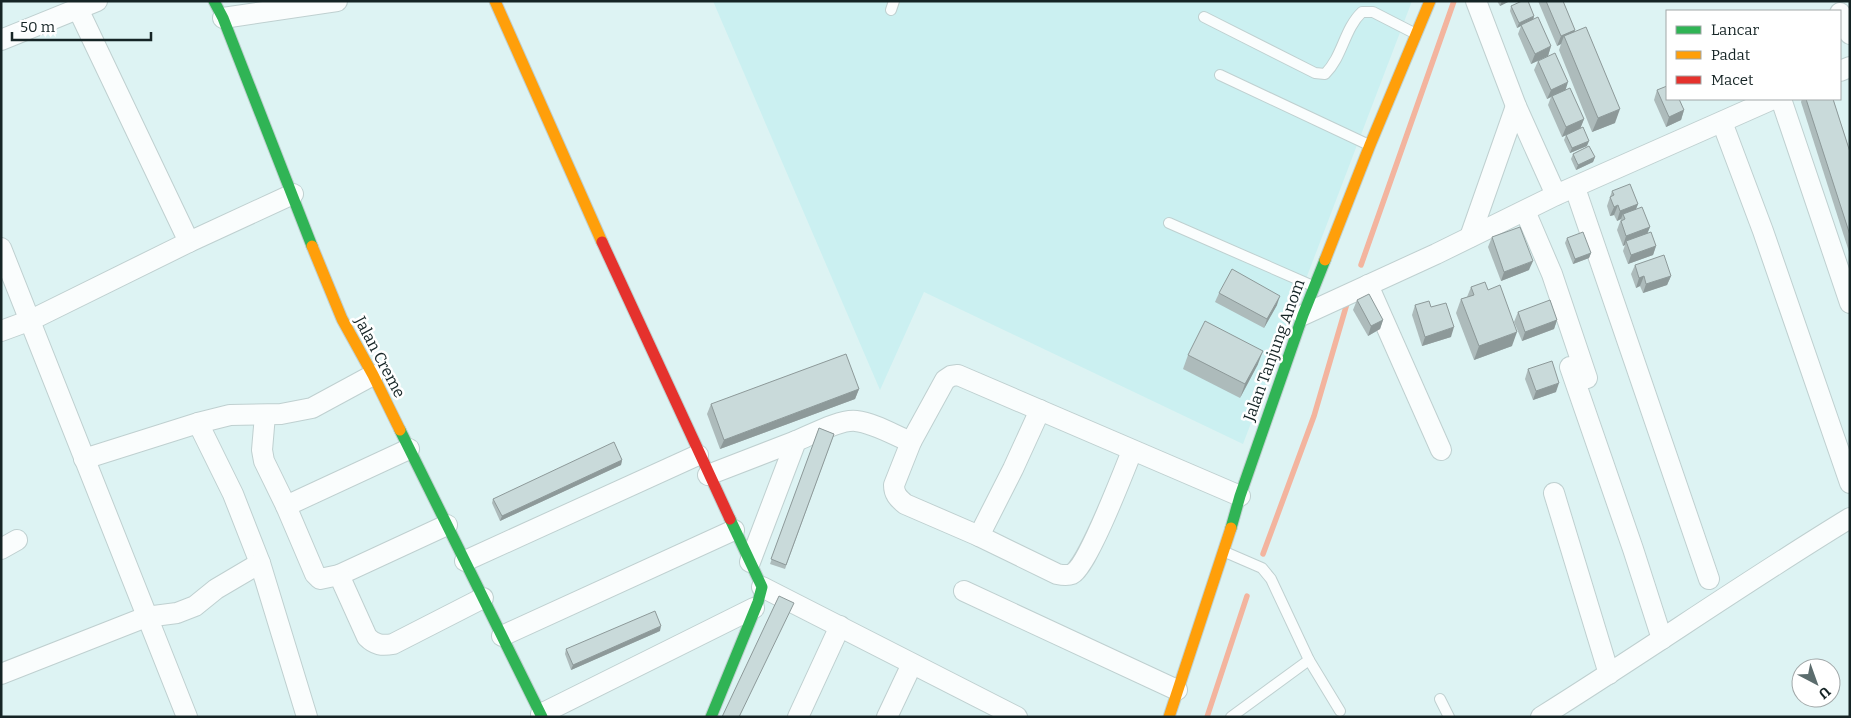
<svg xmlns="http://www.w3.org/2000/svg" width="1851" height="718" font-family="Bitter,serif">
<rect width="100%" height="100%" fill="#ddf3f3"/>
<!-- built -->
<path fill="#cbf0f1" d="M713 1H1412L1243 444 924 292 880 390Z"/>
<g fill="none" stroke-linecap="round" stroke-linejoin="round">
<!-- stream -->
<g stroke="#f3b49e" stroke-width="5.5">
<path d="M1361 265 1454 1"/>
<path d="M1263 554 1314 416 1348 300"/>
<path d="M1207 717 1247 596"/>
</g>
<defs>
<g id="lane">
<path d="M891 10 894 1"/>
<path d="M1204 17 1315 73 1325 74C1343 56 1344 29 1362 12H1373L1416 34"/>
<path d="M1220 75 1369 145"/>
<path d="M1169 223 1313 286"/>
<path d="M1225 552 1262 568 1271 579 1309 660 1340 711"/>
<path d="M1440 699 1449 717"/>
<path d="M1231 717 1309 660"/>
</g>
<g id="street">
<path d="M1476 1 1516 106 1556 195"/>
<path d="M1840 13 1850 34"/>
<path d="M223 18 337 1"/>
<path d="M1 40 97 1"/>
<path d="M1840 71 1850 67"/>
<path d="M1781 99 1850 303"/>
<path d="M1722 122 1763 231 1850 483"/>
<path d="M1575 188 1709 579"/>
<path d="M1525 211 1552 274 1587 378"/>
<path d="M1470 237 1516 106"/>
<path d="M189 242 293 194"/>
<path d="M1 248 187 717"/>
<path d="M1368 285 1441 450"/>
<path d="M1303 315 1436 254 1556 195 1773 99"/>
<path d="M1 331 31 320 189 242 78 9"/>
<path d="M1570 367 1633 549 1662 639"/>
<path d="M265 415 262 450 264 461 286 506 315 574 320 579 339 575 447 525"/>
<path d="M198 423 233 494 260 563 307 717"/>
<path d="M1132 451C1124 471 1087 567 1072 574 1067 576 1062 575 1057 574L979 536 905 504C898 498 894 494 894 485L911 442 945 380 951 376 958 375 1240 496"/>
<path d="M84 459 198 423 230 415 281 414 312 408 373 375"/>
<path d="M708 475 796 441"/>
<path d="M1554 493 1609 674"/>
<path d="M286 506 409 449"/>
<path d="M979 536 1013 469 1040 410"/>
<path d="M1 549 17 540"/>
<path d="M465 561 698 455"/>
<path d="M750 562 796 441C811 435 840 419 856 421 874 423 894 435 911 442"/>
<path d="M339 575 367 637C375 645 382 646 393 644L483 598"/>
<path d="M762 587 1017 717"/>
<path d="M964 591 1177 690"/>
<path d="M502 636 734 530"/>
<path d="M1 674 146 617 177 613 195 606 216 589 260 563"/>
<path d="M541 714 754 608"/>
<path d="M798 717 840 626"/>
<path d="M887 717 912 664"/>
<path d="M1541 717C1645 652 1745 582 1850 518"/>
</g>
<g id="fast">
<path d="M214 1 223 18 312 246"/>
<path d="M400 430 542 717"/>
<path d="M1231 528 1240 496 1303 315 1325 260"/>
<path d="M711 717 758 602 762 587 730 519"/>
</g>
<g id="slow">
<path d="M495 1 602 242"/>
<path d="M312 246 342 319 373 375 400 430"/>
<path d="M1325 260 1370 145 1430 1"/>
<path d="M1169 717 1231 528"/>
</g>
<path id="jam" d="M602 242 730 519"/>
</defs>
<!-- lane casing -->
<use href="#lane" stroke="#bfd0d0" stroke-width="12"/>
<!-- street casing -->
<use href="#street" stroke="#bfd0d0" stroke-width="22"/>
<!-- fast casing -->
<use href="#fast" stroke="#bfd0d0" stroke-width="13"/>
<!-- slow casing -->
<use href="#slow" stroke="#bfd0d0" stroke-width="13"/>
<!-- jam casing -->
<use href="#jam" stroke="#bfd0d0" stroke-width="13"/>
<!-- lane -->
<use href="#lane" stroke="#fafdfd" stroke-width="10"/>
<!-- street -->
<use href="#street" stroke="#fafdfd" stroke-width="20"/>
<!-- fast -->
<use href="#fast" stroke="#30b455" stroke-width="11"/>
<!-- slow -->
<use href="#slow" stroke="#ff9f0a" stroke-width="11"/>
<!-- jam -->
<use href="#jam" stroke="#e5322d" stroke-width="11"/>
</g>
<!-- wall -->
<g fill="#adbbbb">
<path d="M1497 1H1510L1500 6Z"/>
<path d="M1538 1H1563L1575 32 1615 123 1592 132 1559 50 1561 44 1557 46Z"/>
<path d="M1511 6 1534 16 1533 19 1551 46 1548 56 1531 64 1518 34 1521 26 1517 28 1510 11Z"/>
<path d="M1538 61 1565 90 1584 119 1580 129 1587 146 1570 153 1564 140 1566 135 1562 137 1548 105 1551 97 1547 99 1534 70Z"/>
<path d="M1657 90 1684 110 1681 120 1666 127 1654 100Z"/>
<path d="M1802 99H1833L1850 152V255L1801 102Z"/>
<path d="M1573 154 1595 157 1593 162 1576 170 1571 159Z"/>
<path d="M1612 191 1638 204 1636 209 1650 227 1647 233 1656 246 1653 255 1628 264 1623 251 1625 245 1623 246 1617 230 1621 219 1617 221 1614 215 1610 216 1607 206Z"/>
<path d="M1492 237 1529 270 1501 281 1488 247Z"/>
<path d="M1567 238 1591 253 1589 258 1573 264 1565 243Z"/>
<path d="M1635 265 1671 276 1667 285 1643 293 1640 286 1636 288 1631 274Z"/>
<path d="M1471 287 1488 290 1512 346 1474 360 1456 313 1461 299 1467 297Z"/>
<path d="M1219 293 1277 305 1264 328 1215 302Z"/>
<path d="M1357 300 1383 320 1380 329 1368 336 1353 310Z"/>
<path d="M1415 305 1431 307 1451 337 1422 346 1412 315Z"/>
<path d="M1518 312 1557 320 1554 329 1522 341 1514 322Z"/>
<path d="M1188 355 1258 364 1240 398 1183 369Z"/>
<path d="M1528 369 1556 392 1533 400 1525 379Z"/>
<path d="M859 389 855 399 720 449 707 414 711 404Z"/>
<path d="M819 428 834 434 785 569 770 564Z"/>
<path d="M622 460 621 465 500 521 492 503 493 499Z"/>
<path d="M660 631 571 670 565 654 566 649Z"/>
</g>
<!-- shaded-wall -->
<g fill="#8d9999">
<path d="M1502 1H1510L1500 6Z"/>
<path d="M1534 16 1533 21 1521 25V26L1517 28 1519 23Z"/>
<path d="M1575 30 1572 40 1564 36 1561 44 1557 46 1561 36Z"/>
<path d="M1551 46 1548 56 1531 64 1535 54Z"/>
<path d="M1568 82 1565 92 1552 96 1551 97 1547 99 1551 90Z"/>
<path d="M1620 109 1615 123 1592 132 1598 118Z"/>
<path d="M1684 110 1681 120 1666 127 1669 117Z"/>
<path d="M1584 119 1580 129 1562 137 1566 127Z"/>
<path d="M1589 141 1587 146 1570 153 1572 148Z"/>
<path d="M1595 157 1593 162 1576 170 1578 165Z"/>
<path d="M1638 204 1634 214H1623L1621 219 1617 221 1620 211Z"/>
<path d="M1618 205 1614 215 1610 216 1614 207Z"/>
<path d="M1650 227 1646 237 1626 241 1625 245 1623 246 1626 236Z"/>
<path d="M1656 246 1653 255 1628 264 1631 255Z"/>
<path d="M1591 253 1589 258 1573 264 1575 259Z"/>
<path d="M1533 261 1529 270 1501 281 1504 272Z"/>
<path d="M1644 276 1640 286 1636 288 1639 278Z"/>
<path d="M1671 276 1667 285 1643 293 1646 284Z"/>
<path d="M1280 296 1277 305 1264 328 1267 319Z"/>
<path d="M1383 320 1380 329 1368 336 1371 326Z"/>
<path d="M1557 320 1554 329 1522 341 1525 332Z"/>
<path d="M1454 327 1451 337 1422 346 1425 337Z"/>
<path d="M1517 332 1512 346 1474 360 1479 346Z"/>
<path d="M1263 351 1258 364 1240 398 1245 384Z"/>
<path d="M1559 383 1556 392 1533 400 1536 391Z"/>
<path d="M859 389 855 399 720 449 724 440Z"/>
<path d="M622 460 621 465 500 521 502 516Z"/>
<path d="M661 626 660 631 571 670 573 665Z"/>
</g>
<!-- building -->
<g fill="#c9dada" stroke="#8d9999">
<path d="M1522 1H1528L1534 16 1519 23 1511 6Z"/>
<path d="M1546 1H1563L1575 30 1561 36Z"/>
<path d="M1538 17 1551 46 1535 54 1521 25Z"/>
<path d="M1586 27 1620 109 1598 118 1564 36Z"/>
<path d="M1555 53 1568 82 1551 90 1538 61Z"/>
<path d="M1667 86V99H1679L1684 110 1669 117 1657 90Z"/>
<path d="M1570 88 1584 119 1566 127 1552 96Z"/>
<path d="M1806 99H1833L1850 152V235Z"/>
<path d="M1583 127 1589 141 1572 148 1566 135Z"/>
<path d="M1589 146 1595 157 1578 165 1573 154Z"/>
<path d="M1630 184 1638 204 1620 211 1618 205 1614 207 1610 197 1614 195 1612 191Z"/>
<path d="M1642 207 1650 227 1626 236 1621 221 1625 219 1623 214Z"/>
<path d="M1520 227 1533 261 1504 272 1492 237Z"/>
<path d="M1583 232 1591 253 1575 259 1567 238Z"/>
<path d="M1651 232 1656 246 1631 255 1626 241Z"/>
<path d="M1664 255 1671 276 1646 284 1644 276 1639 278 1635 265Z"/>
<path d="M1232 269 1280 296 1267 319 1219 293Z"/>
<path d="M1485 282 1488 290 1500 285 1517 332 1479 346 1461 299 1474 295 1471 287Z"/>
<path d="M1369 294 1383 320 1371 326 1357 300Z"/>
<path d="M1550 300 1557 320 1525 332 1518 312Z"/>
<path d="M1429 301 1431 307 1446 303 1454 327 1425 337 1415 305Z"/>
<path d="M1205 321 1263 351 1245 384 1188 355Z"/>
<path d="M846 354 859 389 724 440 711 404Z"/>
<path d="M1552 361 1559 383 1536 391 1528 369Z"/>
<path d="M819 428 834 434 786 565 771 559Z"/>
<path d="M614 442 622 460 502 516 493 499Z"/>
<path d="M779 596 794 603 739 717H722Z"/>
<path d="M655 611 661 626 573 665 566 649Z"/>
</g>
<g text-anchor="middle" dominant-baseline="central" stroke-width="5" stroke-linejoin="round" paint-order="stroke">
<!-- street labels -->
<g font-size="16" fill="#152425" stroke="#fff">
<text transform="translate(1274 350) rotate(-70)">Jalan Tanjung Anom</text>
<text transform="translate(380 357) rotate(62)">Jalan Creme</text>
</g>
</g>
<!-- border -->
<rect width="1851" height="718" fill="none" stroke="#152425" stroke-width="5"/>
<!-- legend -->
<rect x="1666" y="10" width="175" height="90" fill="#ffffff" stroke="#a1a7a8"/>
<rect x="1676" y="26" width="25" height="8" fill="#30b455" stroke="#a1a7a8"/>
<text x="1711" y="35" font-size="15" fill="#152425">Lancar</text>
<rect x="1676" y="51" width="25" height="8" fill="#ff9f0a" stroke="#a1a7a8"/>
<text x="1711" y="60" font-size="15" fill="#152425">Padat</text>
<rect x="1676" y="76" width="25" height="8" fill="#e5322d" stroke="#a1a7a8"/>
<text x="1711" y="85" font-size="15" fill="#152425">Macet</text>
<!-- north arrow -->
<g transform="translate(1816 683) rotate(139)"><circle r="24" fill="#ffffff" stroke="#a1a7a8"/>
<path d="M0-4L9 19L0 12L-9 19Z" fill="#5b6c6d"/>
<text y="-8" font-size="14" font-weight="bold" text-anchor="middle" fill="#152425">U</text>
</g>
<!-- scale -->
<path d="M12 32v8h139v-8" fill="none" stroke="#152425" stroke-width="2.5"/>
<text x="20" y="32" font-size="15" fill="#152425" stroke="#ffffff" stroke-width="4" paint-order="stroke">50 m</text>
</svg>
